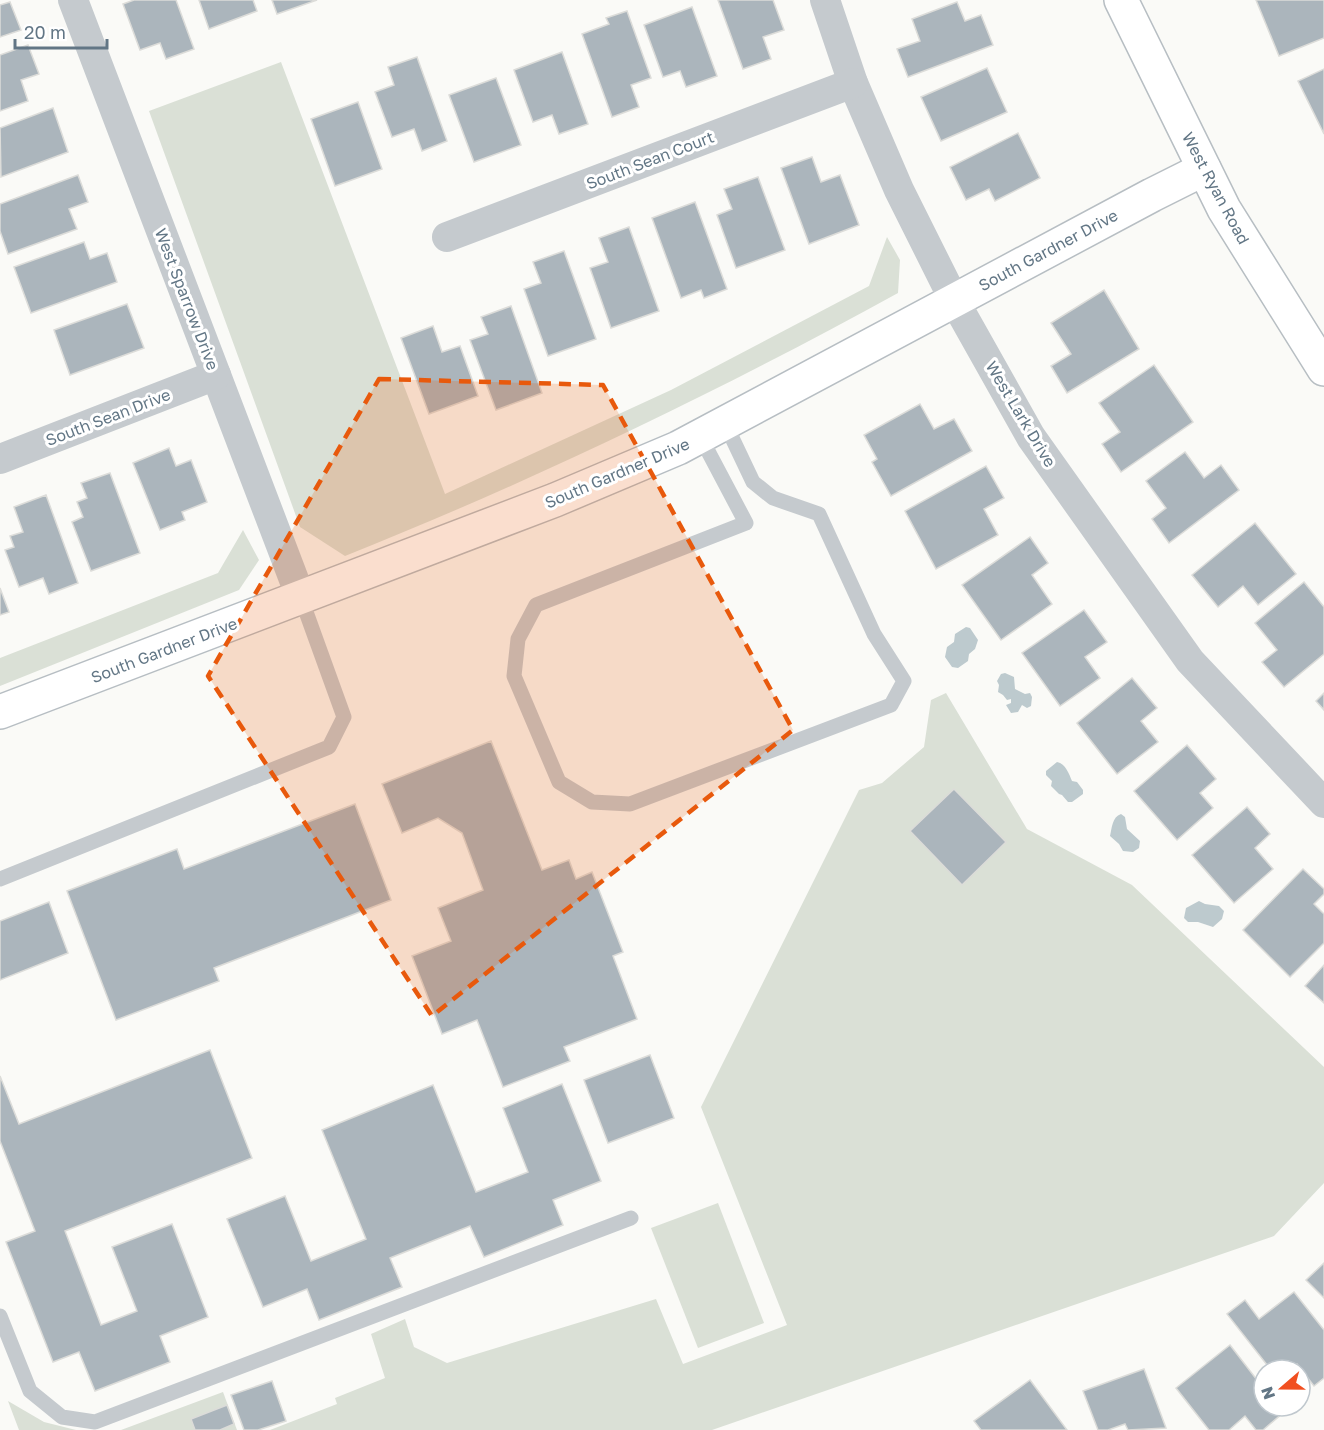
<svg xmlns="http://www.w3.org/2000/svg" width="1324" height="1430" font-family="'Golos Text',sans-serif">
<rect width="100%" height="100%" fill="#fafaf7"/>
<!-- green -->
<g fill="#dae0d6">
<path d="M281 62 445 494 671 390 869 286 887 237 900 260 898 293C718 392 535 480 345 556L300 527 149 111Z"/>
<path d="M243 530 259 560 239 590 0 686V658L218 573Z"/>
<path d="M946 693 1027 829 1132 885 1324 1067V1183L1274 1236 712 1430H270L337 1404 335 1398 385 1378 371 1334 405 1319 414 1347 447 1363 656 1299 683 1364 787 1325 701 1107 859 790 882 783 924 747 931 700Z"/>
<path d="M718 1203 764 1323 698 1348 651 1228Z"/>
<path d="M223 1392 237 1430H121Z"/>
<path d="M8 1401 44 1422 76 1430H19Z"/>
</g>
<!-- water -->
<g fill="#bdcace">
<path d="M966 627 970 628 978 640 975 649 969 654 968 661 958 668 952 667 945 657 947 647 954 642 955 634Z"/>
<path d="M1005 673 1014 677 1015 689 1025 694 1030 693 1032 697 1031 706 1027 708 1022 705 1018 712 1011 713 1006 705 1011 703V699L1007 700 1003 695 998 692 999 685 997 681 1001 674Z"/>
<path d="M1057 762C1066 764 1069 774 1072 781L1077 782 1083 790V794L1072 802H1068L1062 795 1059 794 1051 786 1052 781 1046 775V771Z"/>
<path d="M1121 814 1125 817 1127 829 1140 841 1139 848 1133 852 1123 851 1119 844 1110 836C1112 828 1112 817 1121 814Z"/>
<path d="M1199 901 1205 904 1219 906 1224 911 1222 919 1213 927 1198 922H1188L1184 918 1186 908Z"/>
</g>
<!-- building -->
<g fill="#abb5bc" stroke="#dcdcd9" stroke-width="1.5">
<path d="M134 0H176L194 49 166 59 160 43 140 50 123 4Z"/>
<path d="M199 0H253L257 11 209 29Z"/>
<path d="M272 0H317L277 14Z"/>
<path d="M718 0H773L784 30 763 37 771 59 743 69Z"/>
<path d="M1256 0H1324V38L1279 56Z"/>
<path d="M10 2 21 30 0 37V5Z"/>
<path d="M957 2 965 21 981 15 993 45 908 77 897 49 920 41 912 19Z"/>
<path d="M692 7 717 76 686 87 680 71 663 77 644 25Z"/>
<path d="M627 11 651 78 631 85 639 107 612 117 582 34 609 24 606 18Z"/>
<path d="M28 45 39 74 21 80 28 101 0 111V55Z"/>
<path d="M562 52 588 124 559 134 552 115 533 122 514 70Z"/>
<path d="M417 57 447 141 422 151 414 129 392 137 375 92 394 85 388 67Z"/>
<path d="M987 68 1007 112 941 141 921 97Z"/>
<path d="M1324 69V134L1298 81Z"/>
<path d="M496 78 521 145 474 162 449 95Z"/>
<path d="M358 102 382 169 335 186 311 119Z"/>
<path d="M53 108 68 152 1 177 0 128Z"/>
<path d="M1018 133 1040 178 995 201 989 189 966 200 950 167Z"/>
<path d="M812 157 821 182 840 175 859 225 809 244 781 168Z"/>
<path d="M78 175 88 202 69 209 77 229 8 254 0 231V204Z"/>
<path d="M758 177 785 250 736 268 717 215 732 209 724 189Z"/>
<path d="M695 202 727 289 704 298 701 290 681 298 652 218Z"/>
<path d="M629 227 659 311 611 328 590 268 608 262 599 238Z"/>
<path d="M84 242 90 259 107 253 117 282 31 313 14 267Z"/>
<path d="M564 251 596 339 548 356 524 289 541 283 533 262Z"/>
<path d="M1104 290 1139 349 1067 393 1051 366 1071 354 1051 323Z"/>
<path d="M127 304 144 348 70 375 54 330Z"/>
<path d="M511 306 542 393 496 410 470 340 488 334 481 317Z"/>
<path d="M433 326 442 352 460 346 478 396 429 414 401 338Z"/>
<path d="M1154 365 1193 422 1121 472 1102 444 1120 432 1099 403Z"/>
<path d="M920 404 934 429 954 419 972 451 891 496 872 462 877 459 864 435Z"/>
<path d="M169 448 176 466 191 460 207 502 182 512 185 520 160 530 133 463Z"/>
<path d="M1185 452 1204 478 1221 465 1239 490 1169 543 1152 519 1166 508 1146 481Z"/>
<path d="M986 466 1004 498 984 509 998 535 936 569 905 511Z"/>
<path d="M110 473 140 553 91 571 72 522 83 517 77 502 87 498 81 483Z"/>
<path d="M46 495 78 583 49 594 43 578 19 587 5 550 14 547 10 536 23 532 14 507Z"/>
<path d="M1255 523 1296 574 1258 605 1243 586 1218 607 1192 575Z"/>
<path d="M1030 537 1048 563 1032 575 1052 604 1001 640 962 585Z"/>
<path d="M1304 582 1324 607V654L1284 687 1262 662 1277 650 1255 623Z"/>
<path d="M0 588 9 612 0 615Z"/>
<path d="M1084 610 1107 642 1085 657 1100 678 1060 706 1022 653Z"/>
<path d="M1132 678 1157 708 1141 721 1158 742 1117 774 1077 723Z"/>
<path d="M1324 693V710L1316 701Z"/>
<path d="M491 741 542 870 569 860 576 879 592 872 623 952 613 956 637 1019 564 1047 570 1061 503 1087 477 1020 442 1034 412 956 451 941 438 908 483 890 462 833 438 818 402 833 382 784Z"/>
<path d="M1187 745 1216 779 1200 793 1213 808 1177 840 1134 791Z"/>
<path d="M954 789 1006 842 962 885 910 831Z"/>
<path d="M355 804 391 900 214 968 219 981 116 1020 67 891 177 849 184 869Z"/>
<path d="M1247 807 1270 834 1255 848 1273 869 1234 903 1192 855Z"/>
<path d="M1303 869 1324 889V894L1314 904 1324 914V943L1290 977 1243 930Z"/>
<path d="M49 902 68 953 0 980V921Z"/>
<path d="M1324 965V1003L1305 986Z"/>
<path d="M210 1050 252 1158 65 1231 101 1325 137 1311 112 1247 172 1224 208 1317 160 1336 170 1362 95 1391 79 1352 53 1362 6 1242 35 1231 0 1141V1076L19 1124Z"/>
<path d="M650 1055 674 1118 608 1143 584 1080Z"/>
<path d="M562 1084 601 1181 553 1200 563 1225 484 1257 470 1226 390 1258 402 1287 319 1320 307 1289 263 1307 227 1219 285 1196 311 1261 366 1239 322 1130 433 1085 476 1192 528 1172 503 1108Z"/>
<path d="M1324 1263V1298L1306 1280Z"/>
<path d="M1294 1292 1324 1330V1378L1314 1386 1297 1364 1290 1370H1271L1227 1314 1245 1300 1259 1319Z"/>
<path d="M1230 1345 1264 1389V1406H1278L1283 1413 1263 1430H1256L1245 1416 1229 1430H1209L1176 1388Z"/>
<path d="M1144 1369 1166 1428 1128 1430 1125 1424 1108 1430H1098L1083 1391Z"/>
<path d="M1030 1380 1067 1430H981L974 1421Z"/>
<path d="M272 1381 286 1421 258 1430H244L231 1395Z"/>
<path d="M227 1405 234 1424 220 1430H195L191 1419Z"/>
</g>
<g fill="none" stroke-linecap="round" stroke-linejoin="round">
<defs>
<g id="secondary">
<path d="M1121 0 1224 209 1324 369"/>
<path d="M0 712 555 500 678 448 1152 195 1204 169"/>
</g>
</defs>
<!-- secondary casing -->
<use href="#secondary" stroke="#b7bec3" stroke-width="36"/>
<!-- lane -->
<g stroke="#c5cace" stroke-width="15">
<path d="M700 436 746 523 536 605 518 639 514 676 559 782 592 802 630 804 891 705 904 681 874 634 819 514 773 498 753 482 725 423"/>
<path d="M0 879 329 747 344 717 301 598"/>
<path d="M0 1316 30 1391 62 1417 95 1422 631 1218"/>
</g>
<!-- street -->
<g stroke="#c5cace" stroke-width="30">
<path d="M73 0 301 598"/>
<path d="M825 0 853 83 899 190 954 300 1031 437 1190 661 1324 803"/>
<path d="M447 237 853 83"/>
<path d="M0 459 216 375"/>
</g>
<!-- secondary -->
<use href="#secondary" stroke="#fff" stroke-width="33"/>
</g>
<!-- marked area -->
<path fill="#e8590c" fill-opacity="0.2" stroke="#e8590c" stroke-width="4.5" stroke-dasharray="12 8" stroke-linejoin="round" d="M379 379 603 385 793 730 432 1016 208 676Z"/>
<g text-anchor="middle" dominant-baseline="central" stroke-width="6" stroke-linejoin="round" paint-order="stroke">
<!-- street labels -->
<g font-size="16" fill="#627685" stroke="#fff">
<text transform="translate(650 160) rotate(-21)">South Sean Court</text>
<text transform="translate(1216 188) rotate(62)">West Ryan Road</text>
<text transform="translate(1048 250) rotate(-28)">South Gardner Drive</text>
<text transform="translate(187 299) rotate(69)">West Sparrow Drive</text>
<text transform="translate(1021 414) rotate(59)">West Lark Drive</text>
<text transform="translate(108 417) rotate(-21)">South Sean Drive</text>
<text transform="translate(617 473) rotate(-23)">South Gardner Drive</text>
<text transform="translate(164 650) rotate(-21)">South Gardner Drive</text>
</g>
</g>
<!-- north arrow -->
<g transform="translate(1282 1388) rotate(250)"><circle r="28" fill="#ffffff" stroke="#c0c8ce" stroke-width="1.5"/>
<path d="M0-4.5L10 22L0 15L-10 22Z" fill="#f14f20"/>
<text y="-9" font-size="16" font-weight="bold" text-anchor="middle" fill="#627685">N</text>
</g>
<!-- scale -->
<path d="M15 39v9h92v-9" fill="none" stroke="#627685" stroke-width="3"/>
<text x="24" y="39" font-size="18" fill="#627685" stroke="#ffffff" stroke-width="4.5" paint-order="stroke">20 m</text>
</svg>
